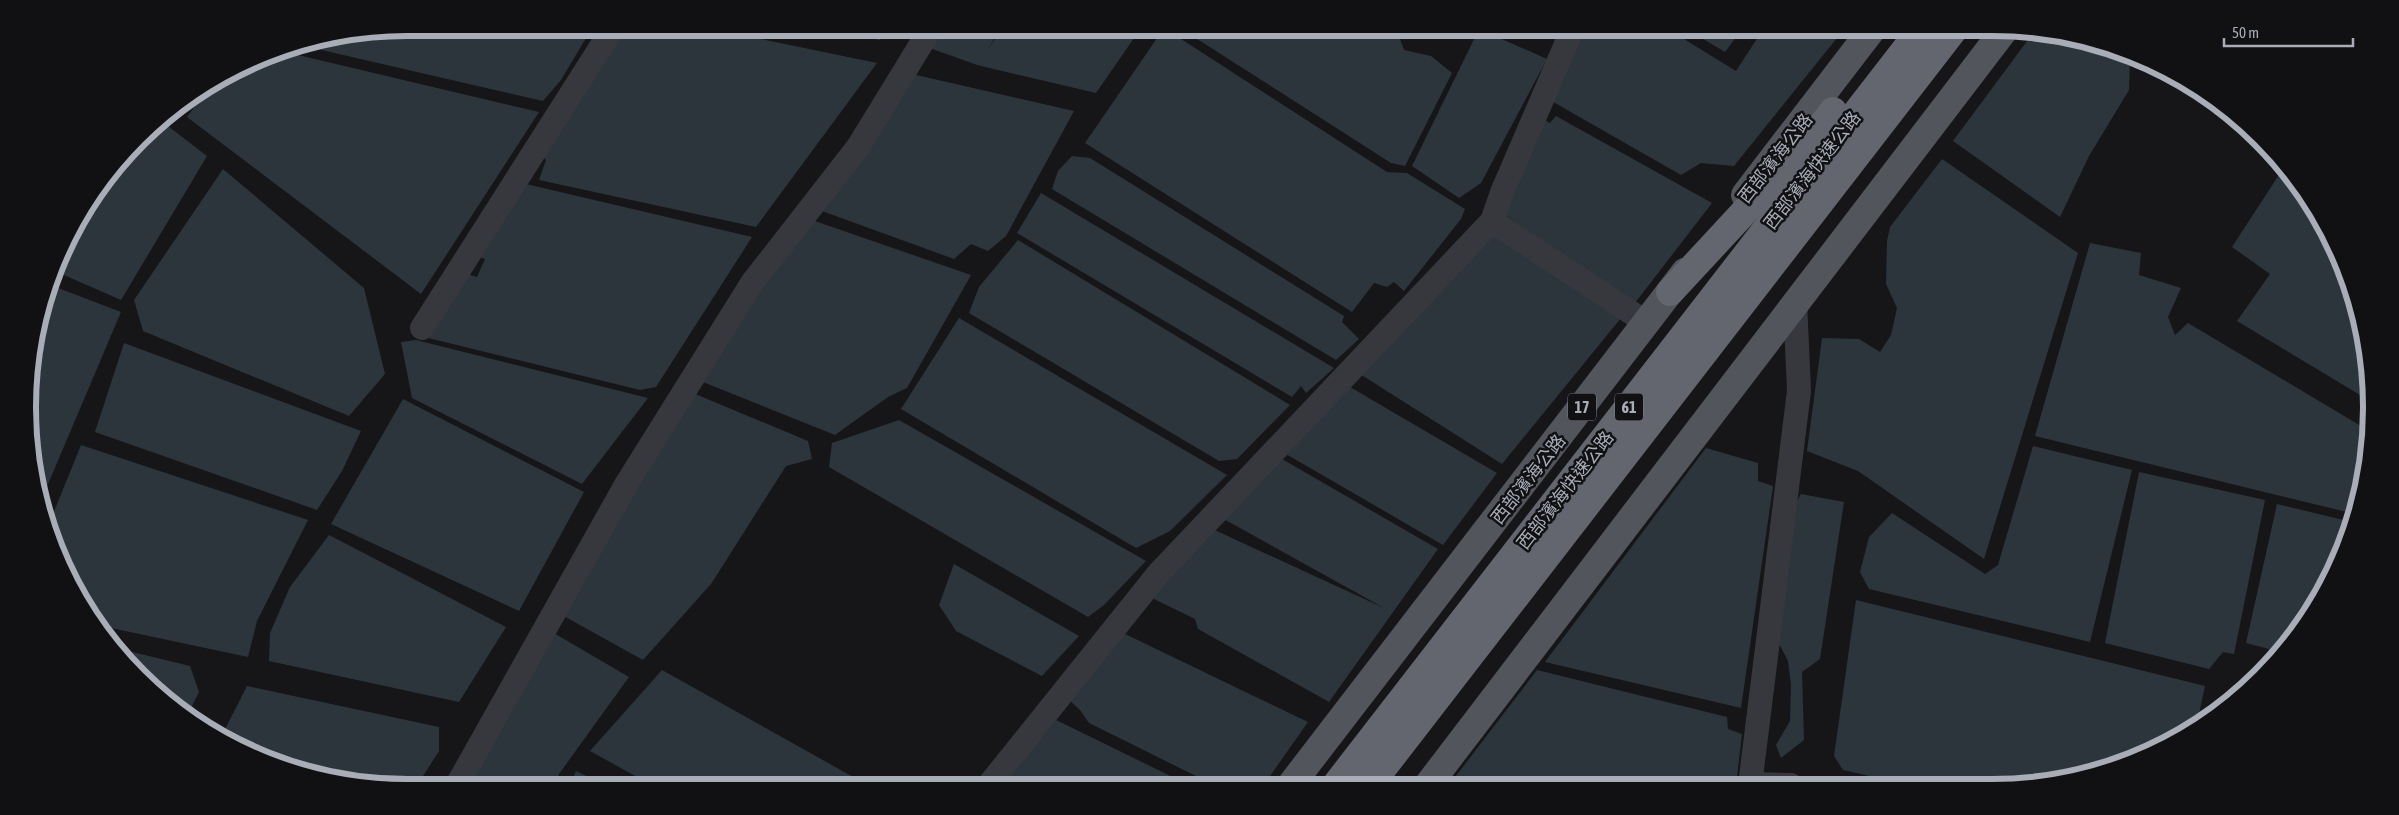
<svg xmlns="http://www.w3.org/2000/svg" width="2399" height="815" font-family="'Asap Condensed','Noto Sans TC',sans-serif">
<rect width="100%" height="100%" fill="#161618"/>
<!-- water -->
<g fill="#2c353c">
<path d="M407 28H592L561 80 543 101 300 45 334 35Z"/>
<path d="M610 28H707L877 63 756 227 539 180 546 160 536 150Z"/>
<path d="M819 28H888L880 40Z"/>
<path d="M939 28H1001L988 49 1003 28H1141L1096 93 977 65 927 47Z"/>
<path d="M1164 28 1387 172 1407 173 1465 209 1461 219 1404 291 1394 282 1387 287 1374 283 1352 312 1085 143Z"/>
<path d="M1180 28H1396L1404 50 1431 56 1452 73 1405 166 1391 163Z"/>
<path d="M1511 28H1552L1548 39Z"/>
<path d="M1583 28H1666L1736 71 1764 28H1845L1734 166 1701 163 1681 175 1548 99Z"/>
<path d="M1685 28H1743L1725 52Z"/>
<path d="M1479 29 1547 59 1481 183 1459 198 1412 166Z"/>
<path d="M2033 33 2090 40 2130 56 2129 90 2089 156 2060 217 1953 141Z"/>
<path d="M281 51 539 112 421 294 187 117 207 90 262 56Z"/>
<path d="M903 72 1074 111 1006 236 988 251 971 244 954 259 811 207Z"/>
<path d="M1556 116 1712 203 1635 303 1496 209 1539 117 1550 123Z"/>
<path d="M160 120 207 156 121 300 57 272 67 239 106 176Z"/>
<path d="M1072 156 1090 158 1344 316 1342 322 1359 339 1336 360 1052 189 1058 171Z"/>
<path d="M1942 159 2078 253 1984 559 1858 471 1807 451 1822 338 1859 339 1880 352 1891 335 1897 308 1886 284 1887 241 1890 227Z"/>
<path d="M2284 167 2320 217 2351 285 2368 358 2370 401 2237 321 2270 274 2232 247Z"/>
<path d="M223 169 364 288 385 374 349 416 143 331 134 300Z"/>
<path d="M509 180 752 237 656 387 640 390 420 336 451 269 477 277 485 259 467 253Z"/>
<path d="M1041 193 1334 368 1306 393 1301 386 1292 397 1017 233Z"/>
<path d="M806 218 971 275 907 388 888 397 835 435 693 378Z"/>
<path d="M1494 235 1621 318 1502 464 1360 374Z"/>
<path d="M1018 240 1290 405 1237 459 1219 461 969 313 979 287Z"/>
<path d="M2090 243 2141 253 2139 275 2181 288 2168 317 2175 335 2188 323 2371 432 2359 506 2355 514 2035 436Z"/>
<path d="M53 286 121 312 40 503 28 433 31 358Z"/>
<path d="M959 318 1227 475 1170 531 1136 548 901 409Z"/>
<path d="M416 340 648 398 582 484 412 398 401 342Z"/>
<path d="M124 343 361 431 342 471 317 510 95 432Z"/>
<path d="M1350 387 1497 473 1443 545 1279 450Z"/>
<path d="M688 391 808 441 812 459 786 466 711 584 643 660 551 609Z"/>
<path d="M403 399 584 492 519 611 331 524Z"/>
<path d="M899 420 1146 561 1104 605 1088 617 829 467 832 443Z"/>
<path d="M81 445 308 520 257 621 248 657 97 625 92 619 49 524Z"/>
<path d="M2033 446 2132 470 2090 642 1869 589 1860 572 1869 537 1892 513 1985 574 1998 565Z"/>
<path d="M1706 448 1758 463V481L1773 486 1741 708 1545 662Z"/>
<path d="M1275 455 1438 549 1329 702 1198 629 1195 619 1148 596 1206 526 1384 608 1220 517Z"/>
<path d="M2139 472 2265 500 2234 654 2223 652 2209 669 2105 643Z"/>
<path d="M1801 494 1844 502 1820 659 1802 672 1804 740 1781 758 1776 745 1790 721 1791 685 1788 661 1777 640 1794 506Z"/>
<path d="M2277 504 2352 522 2320 598 2264 667 2269 649 2246 643Z"/>
<path d="M329 535 506 627 459 702 269 661 270 633 290 587Z"/>
<path d="M954 564 1079 636 1042 676 956 631 939 605Z"/>
<path d="M1856 600 2205 686 2197 723 2159 748 2041 784 1909 785 1843 770 1834 756Z"/>
<path d="M547 629 629 677 559 774 556 787H480L457 779Z"/>
<path d="M1123 633 1308 722 1263 786H1216L1089 723 1080 710 1068 699Z"/>
<path d="M116 648 190 666 199 692 187 716 139 676Z"/>
<path d="M662 670 871 787H655L590 751Z"/>
<path d="M1537 670 1727 717 1728 729 1742 734 1736 785H1449Z"/>
<path d="M247 686 439 727V751L416 787 309 775 222 735Z"/>
<path d="M1054 719 1191 786H1000Z"/>
<path d="M576 771 609 787H569Z"/>
</g>
<g fill="none" stroke-linecap="round" stroke-linejoin="round">
<!-- minor -->
<g stroke="#37383d" stroke-width="24">
<path d="M1492 221 1647 323"/>
<path d="M422 328 613 28"/>
<path d="M1750 784 1791 785"/>
<path d="M1750 785 1799 391 1795 301"/>
<path d="M988 786 1158 574 1492 221 1503 190 1573 28"/>
<path d="M456 787 627 483 752 283 858 147 931 28"/>
</g>
<!-- major -->
<g stroke="#53555c" stroke-width="28">
<path d="M1745 195 1873 28"/>
<path d="M1428 785 2005 29"/>
<path d="M1290 786 1685 272"/>
</g>
<!-- highway -->
<g stroke="#63666e" stroke-width="28">
<path d="M1670 292 1811 140 1833 111"/>
<path d="M1335 786 1922 28"/>
<path d="M1369 786 1955 28"/>
</g>
</g>
<g text-anchor="middle" dominant-baseline="central" stroke-width="5" stroke-linejoin="round" paint-order="stroke">
<!-- shield labels -->
<g fill="#111113" stroke="#7b7e86" stroke-width="1">
<rect x="1568" y="393.5" width="28" height="27" rx="4"/>
<rect x="1615" y="393.5" width="28" height="27" rx="4"/>
</g>
<g font-size="16" font-weight="bold" fill="#a8adb8">
<text x="1582" y="407">17</text>
<text x="1629" y="407">61</text>
</g>
<!-- street labels -->
<g font-size="18" fill="#a8adb8" stroke="#111113">
<text transform="translate(1775 158) rotate(-52)">西部濱海公路</text>
<text transform="translate(1812 170) rotate(-52)">西部濱海快速公路</text>
<text transform="translate(1528 479) rotate(-52)">西部濱海公路</text>
<text transform="translate(1565 490) rotate(-52)">西部濱海快速公路</text>
</g>
</g>
<!-- crop -->
<path d="M0 0H2399V815H0ZM407 36H1992A371 371 0 0 1 2363 407V408A371 371 0 0 1 1992 779H407A371 371 0 0 1 36 408V407A371 371 0 0 1 407 36Z" fill="#111113" fill-rule="evenodd"/>
<path fill="none" stroke="#a8adb8" stroke-width="6" d="M407 36H1992A371 371 0 0 1 2363 407V408A371 371 0 0 1 1992 779H407A371 371 0 0 1 36 408V407A371 371 0 0 1 407 36Z"/>
<!-- scale -->
<path d="M2224 38v8h129v-8" fill="none" stroke="#a8adb8" stroke-width="2.5"/>
<text x="2232" y="38" font-size="15" fill="#a8adb8" stroke="#111113" stroke-width="4" paint-order="stroke">50 m</text>
</svg>
